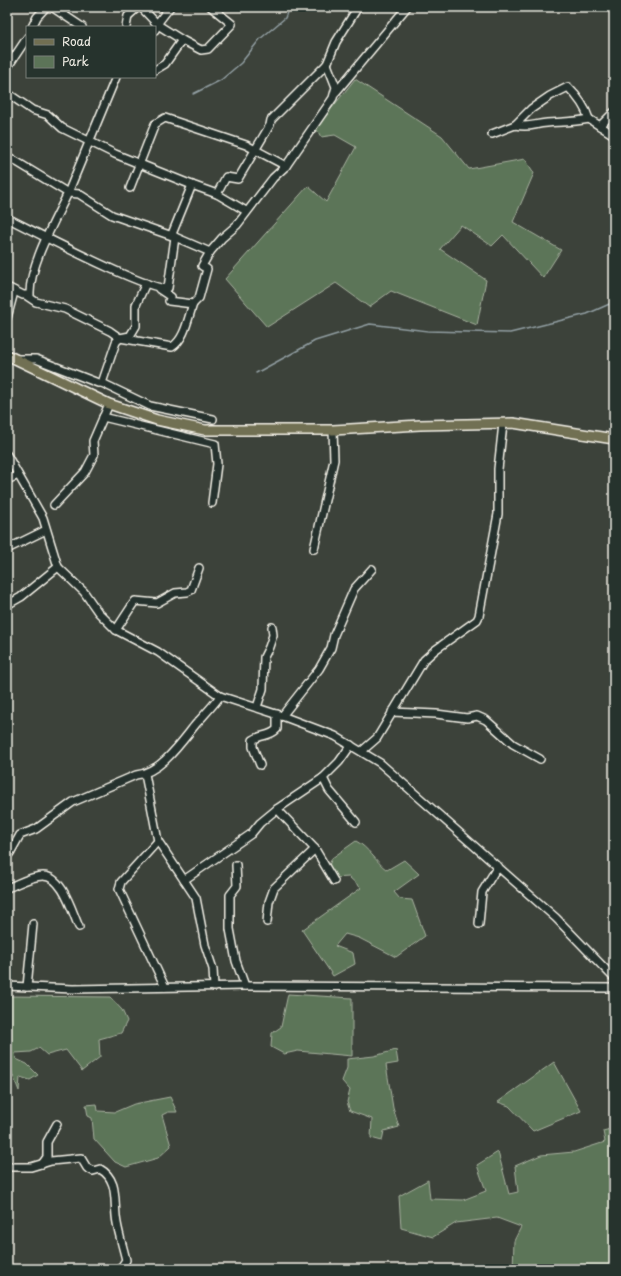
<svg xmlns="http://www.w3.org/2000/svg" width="621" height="1276" font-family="'Playpen Sans',sans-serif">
<rect width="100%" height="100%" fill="#3c423a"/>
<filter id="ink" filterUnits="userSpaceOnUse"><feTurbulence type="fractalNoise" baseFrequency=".025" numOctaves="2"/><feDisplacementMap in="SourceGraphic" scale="8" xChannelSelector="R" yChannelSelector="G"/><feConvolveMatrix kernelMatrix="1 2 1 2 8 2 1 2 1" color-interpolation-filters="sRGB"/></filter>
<g filter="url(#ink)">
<!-- green -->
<g fill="#5c7458" stroke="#a8b2a0">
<path d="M355 79 442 136 469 169 525 159 534 173 513 222 561 250 543 278 503 235 492 246 461 225 440 249 486 280 477 325 391 291 369 307 336 283 267 327 225 279 308 186 326 202 356 147 335 135 321 137 316 128Z"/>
<path d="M356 841C369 848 375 861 387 870L404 860 419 874 394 892 400 899 412 900 425 936 396 957 359 938 345 934 335 946 353 953 355 964 333 976 302 930 361 888 349 877 334 878 327 870 332 858Z"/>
<path d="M288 994 352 998V1056L298 1051 284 1054 271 1047 272 1033 281 1027Z"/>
<path d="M7 996 110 997 122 1010 127 1021 121 1033 99 1039 100 1057 82 1071 66 1050 47 1055 39 1048 31 1052 15 1053 16 1059 27 1064 38 1075 30 1080 20 1077 19 1091 10 1068 7 1069Z"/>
<path d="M396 1050 398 1063 386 1065 393 1108 399 1127 384 1131 382 1141 371 1138 372 1119 350 1111 347 1102 350 1090 342 1081 347 1068V1059L374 1056Z"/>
<path d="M554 1062 581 1111 533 1131 509 1106 498 1102Z"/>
<path d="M170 1097 177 1112H168L162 1115 171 1146 158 1158 126 1167 115 1162 94 1139 92 1118 88 1116 86 1105 97 1104 98 1111 115 1112 134 1104Z"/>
<path d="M614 1128V1269H513L514 1241 521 1227 497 1218 456 1223 433 1237 401 1228 399 1196 428 1180 430 1199 463 1200 486 1191 477 1165 498 1152 509 1194 518 1192 515 1166 541 1155 574 1152 605 1142 603 1131Z"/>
</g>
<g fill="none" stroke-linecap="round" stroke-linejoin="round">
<!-- stream -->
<g stroke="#929fa3" stroke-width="1.5">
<path d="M193 94 221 80 241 63 260 39 285 18 289 7"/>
<path d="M256 373 315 341 370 324 428 331 510 333 587 314 614 302"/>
</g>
<defs>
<g id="minor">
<path d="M52 7 82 27"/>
<path d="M141 7 158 25 182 40 201 50 208 49 232 24 211 7"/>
<path d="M32 27 37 17 46 7"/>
<path d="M126 27 128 16 138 7"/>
<path d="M155 30 160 20 170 7"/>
<path d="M7 68 27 38"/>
<path d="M155 70 165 64 182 40"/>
<path d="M116 77 68 193 79 194 112 215 175 237 210 252"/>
<path d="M336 92 407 7"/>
<path d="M7 93 32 110 48 115 62 128 115 154 192 185"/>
<path d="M515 125C531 128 533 124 547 123 561 122 575 122 589 119L614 135"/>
<path d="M600 126 614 112"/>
<path d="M492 134 515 125 531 109 550 96 568 87C578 97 585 106 589 119"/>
<path d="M7 156 68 193C55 220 29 266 30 295H23L7 287"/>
<path d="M130 188 155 124 165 118 246 145 286 166"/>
<path d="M217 194 246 211"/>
<path d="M7 218C30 229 151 293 168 288L175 237 172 234 192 185 217 194 226 177 238 179 270 125 271 120 327 64 336 42 358 7"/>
<path d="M159 289 171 297 169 301 193 304 199 298 207 269 202 266 210 252 222 238 237 225 273 178 286 166 333 98 336 87 327 64"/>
<path d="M27 296 36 302 65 309 110 331 120 338 172 347C185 339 188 318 193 304"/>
<path d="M7 318 14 292"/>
<path d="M16 359H36L98 383H102L116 342 120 338 130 336 136 326V305L146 283"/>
<path d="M102 383 150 406 213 419"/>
<path d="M103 417 215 444 217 464 212 503"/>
<path d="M7 455 43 518 58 567 84 592 98 612 116 630 158 652 220 696 282 716 335 736 380 763 556 918 614 978"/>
<path d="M7 480 18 475"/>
<path d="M54 505 85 472 94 455 93 441 109 404"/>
<path d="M7 549 46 530"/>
<path d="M314 549 334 460 333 430"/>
<path d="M7 605 21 597 58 567"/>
<path d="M116 630 135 601 157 603 175 593 187 592 191 590 199 568"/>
<path d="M257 707 263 689 264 657 269 647 273 635 272 627"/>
<path d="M392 712 436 714 467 718 477 716 486 720 513 744 540 759"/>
<path d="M282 716 319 669 331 648 334 635 354 589 372 569"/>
<path d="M362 751 377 738 424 660 435 650 477 620 479 616 498 514V469L503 424"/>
<path d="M260 765 253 747V740C261 734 270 737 277 729V714"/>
<path d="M145 774 158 841 196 898 205 945 213 969 214 987"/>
<path d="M323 778 329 790 356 822"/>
<path d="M277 809 315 849 334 881"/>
<path d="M158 841 121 882 119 889 165 987"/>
<path d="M7 853H10L20 835 36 829 73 802 136 775C161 773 182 741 196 724 204 715 213 706 220 696"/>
<path d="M236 865 237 886 230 895V929L236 961 245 986"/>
<path d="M184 880 251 834 260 823 277 809 323 778 339 762 351 745"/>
<path d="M7 888C18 884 31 876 43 876 63 876 72 912 79 927"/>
<path d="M267 922 269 902 274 888 315 849"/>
<path d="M479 924 482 892 498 866"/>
<path d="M7 986 73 989 245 986 614 988"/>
<path d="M27 987 33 924"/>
<path d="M42 1164 47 1157V1142L57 1124"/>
<path d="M7 1167H31L51 1161 81 1158 87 1168 93 1171 100 1169C120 1180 113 1204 117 1223 119 1235 123 1247 126 1260L120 1269"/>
</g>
<path id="major" d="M7 355 109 404 157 420 205 430H333L420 425 513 423 614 439"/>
</defs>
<!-- minor casing -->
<use href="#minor" stroke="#f4f1e8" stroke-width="10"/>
<!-- major casing -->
<use href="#major" stroke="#f4f1e8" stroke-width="12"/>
<!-- minor -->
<use href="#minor" stroke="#26332d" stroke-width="7"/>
<!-- major -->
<use href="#major" stroke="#716f52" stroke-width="9"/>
</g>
</g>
<!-- margin -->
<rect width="621" height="1276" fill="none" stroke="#26332d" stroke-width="24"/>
<rect x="12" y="12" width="597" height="1252" fill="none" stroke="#f4f1e8" stroke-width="1.5" filter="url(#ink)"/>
<!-- legend -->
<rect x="26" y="26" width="130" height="52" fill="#26332d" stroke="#787f78"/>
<rect x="34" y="39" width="20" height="6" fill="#716f52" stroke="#787f78"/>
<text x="62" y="46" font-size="12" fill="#f4f1e8">Road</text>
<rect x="34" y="56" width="20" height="12" fill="#5c7458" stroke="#787f78"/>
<text x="62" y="66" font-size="12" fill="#f4f1e8">Park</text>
</svg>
